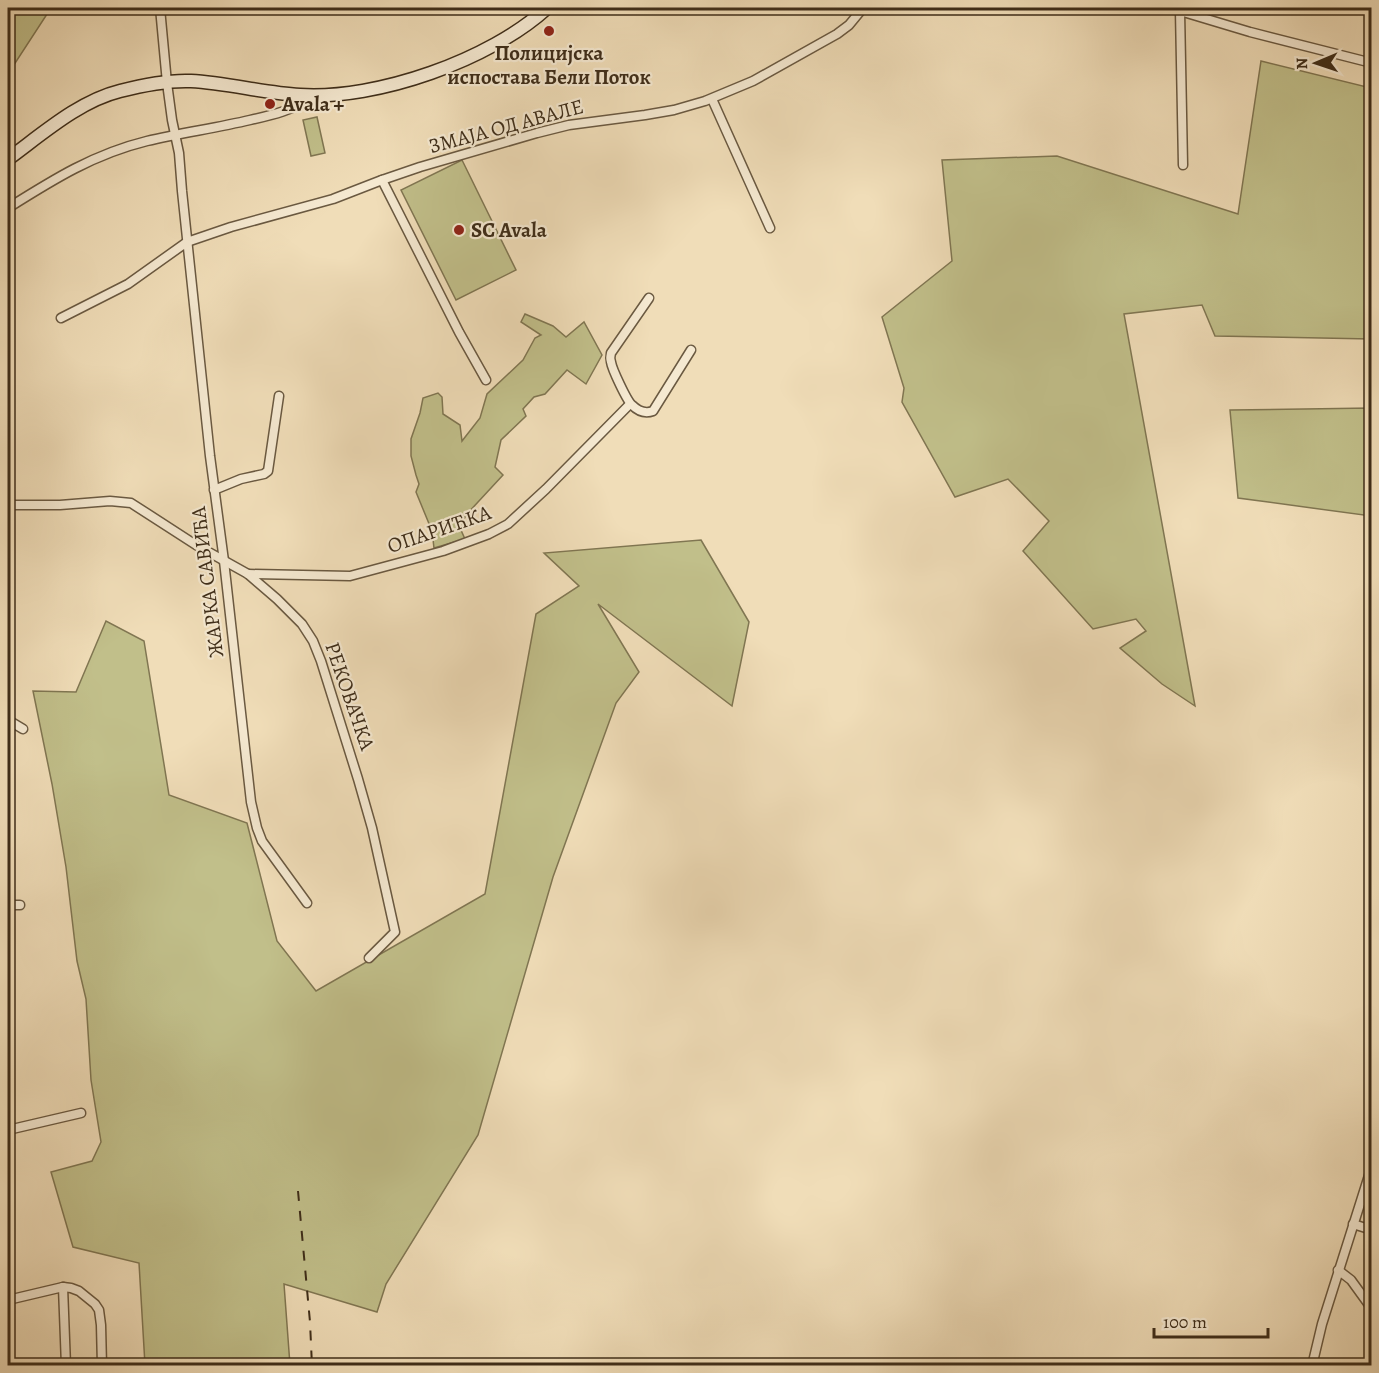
<svg xmlns="http://www.w3.org/2000/svg" width="1379" height="1373" font-family="Alegreya,serif">
<rect width="100%" height="100%" fill="#f0ddb8"/>
<filter id="stains"><feTurbulence type="fractalNoise" baseFrequency=".00333" numOctaves="4"/><feColorMatrix values="0 0 0 0 .2 0 0 0 0 .09 0 0 0 0 .02 0 0 0 .5 -.17"/></filter>
<radialGradient id="worn" r=".72"><stop offset=".6" stop-color="#630" stop-opacity="0"/><stop offset="1" stop-color="#630" stop-opacity=".3"/></radialGradient>
<!-- green -->
<g fill="#c1bf8a" stroke="#807652" stroke-width="1.5">
<path d="M8 8H51L8 74Z"/>
<path d="M1261 61 1371 88V339L1215 336 1202 305 1124 314 1195 706 1162 684 1120 648 1146 631 1136 619 1093 629 1023 551 1049 521 1008 479 955 497 902 402 904 388 882 317 952 261 942 160 1057 156 1238 214Z"/>
<path d="M317 117 325 153 311 156 303 120Z"/>
<path d="M462 160 516 270 456 300 401 190Z"/>
<path d="M525 314 553 326 566 337 584 322 602 355 586 384 567 370 545 394 534 397 523 409 526 416 501 440 495 467 503 475 466 515 460 528 465 539 434 548 432 531 416 492 419 484 416 475 411 456V439L420 413 423 398 438 393 442 397 443 414 460 425 462 441 480 418 487 394 523 360 535 338 541 335 521 322Z"/>
<path d="M1371 408V516L1238 498 1230 410Z"/>
<path d="M701 540 749 622 732 706 598 604 639 672 616 703 553 877 478 1135 386 1284 377 1312 284 1284 290 1365H145L139 1263 73 1247 51 1172 92 1161 101 1142 91 1080 86 999 77 961 66 867 52 784 33 691 76 692 106 621 144 641 169 795 247 823 277 941 316 991 485 894 536 614 579 586 544 553Z"/>
</g>
<g fill="none" stroke-linecap="round" stroke-linejoin="round">
<defs>
<g id="street">
<path d="M160 8 167 83 172 120 179 153 182 191 210 456 224 561 251 802 257 828 262 841 307 903"/>
<path d="M1170 8 1250 32 1372 63"/>
<path d="M1180 11 1183 165"/>
<path d="M712 99 770 228"/>
<path d="M382 180 459 332 486 380"/>
<path d="M8 208C54 179 94 154 147 141 181 133 216 128 250 120 273 115 294 110 313 96"/>
<path d="M649 298 611 353C610 358 610 358 611 362 612 369 627 401 632 405 638 411 645 414 653 411L691 350"/>
<path d="M61 318 128 284 187 242 231 227 333 199 382 180 420 167 537 133 569 125 645 115 674 110 705 101 753 81 837 34 849 25 863 8"/>
<path d="M214 490 241 479 264 474 268 471 279 396"/>
<path d="M8 505H60L110 501 131 503 196 545 248 574 277 599 302 624 313 641 321 661 358 779 372 828 395 932 369 958"/>
<path d="M248 574 350 576 443 551 489 534 508 524 546 489 630 404"/>
<path d="M8 720 23 729"/>
<path d="M8 905H20"/>
<path d="M8 1130 81 1113"/>
<path d="M1353 1224 1372 1230"/>
<path d="M1338 1270 1351 1280 1372 1309"/>
<path d="M63 1287 66 1366"/>
<path d="M8 1300 63 1287 71 1288 79 1291 95 1304 99 1310 101 1325 102 1366"/>
<path d="M1312 1366 1322 1324 1372 1166"/>
</g>
<path id="secondary" d="M8 159C41 135 79 101 120 91 143 85 168 80 191 81 228 83 264 93 300 95 377 100 490 60 547 8"/>
</defs>
<!-- street casing -->
<use href="#street" stroke="#6a5941" stroke-width="11"/>
<!-- secondary casing -->
<use href="#secondary" stroke="#3e2d19" stroke-width="15"/>
<!-- street -->
<use href="#street" stroke="#f5e9d1" stroke-width="8"/>
<!-- secondary -->
<use href="#secondary" stroke="#f5e9d1" stroke-width="12"/>
<!-- rail -->
<path stroke="#3e2d19" stroke-width="2" stroke-dasharray="10 10" stroke-linecap="butt" d="M298 1191 310 1322 312 1366"/>
</g>
<!-- markers -->
<g fill="#8f2418" stroke="#f5e9d1" stroke-width="2">
<circle cx="549" cy="31" r="6"/>
<circle cx="270" cy="104" r="6"/>
<circle cx="459" cy="230" r="6"/>
</g>
<g text-anchor="middle" dominant-baseline="central" stroke-width="4.5" stroke-linejoin="round" paint-order="stroke">
<!-- poi labels -->
<g font-size="21" font-weight="bold" fill="#3e2d19" stroke="#f5e9d1" text-anchor="start">
<text x="549" y="53" text-anchor="middle">Полицијска<tspan x="549" dy="24">испостава Бели Поток</tspan></text>
<text x="282" y="104">Avala +</text>
<text x="471" y="230">SC Avala</text>
</g>
<!-- street labels -->
<g font-size="21" fill="#3e2d19" stroke="#f5e9d1">
<text transform="translate(506 126) rotate(-15)">ЗМАЈА ОД АВАЛЕ</text>
<text transform="translate(439 529) rotate(-19)">ОПАРИЋКА</text>
<text transform="translate(207 582) rotate(-97)">ЖАРКА САВИЋА</text>
<text transform="translate(350 696) rotate(71)">РЕКОВАЧКА</text>
</g>
</g>
<!-- margin -->
<rect width="1379" height="1373" fill="none" stroke="#f0ddb8" stroke-width="30"/>
<rect x="9" y="9" width="1361" height="1355" fill="none" stroke="#3e2d19" stroke-width="3"/>
<rect x="15" y="15" width="1349" height="1343" fill="none" stroke="#3e2d19" stroke-width="1.5"/>
<!-- north arrow -->
<g transform="translate(1316 63) rotate(268)" stroke="#f5e9d1" stroke-width="4.5" paint-order="stroke">
<path d="M0-4.5L10 22L0 15L-10 22Z" fill="#3e2d19"/>
<text y="-9" font-size="16" font-weight="bold" text-anchor="middle" fill="#3e2d19">N</text>
</g>
<!-- scale -->
<path d="M1154 1328v9h114v-9" fill="none" stroke="#3e2d19" stroke-width="3"/>
<text x="1163" y="1328" font-size="18" fill="#3e2d19" stroke="#f5e9d1" stroke-width="4.5" paint-order="stroke">100 m</text>
<rect width="100%" height="100%" filter="url(#stains)"/>
<rect width="100%" height="100%" fill="url(#worn)"/>
</svg>
